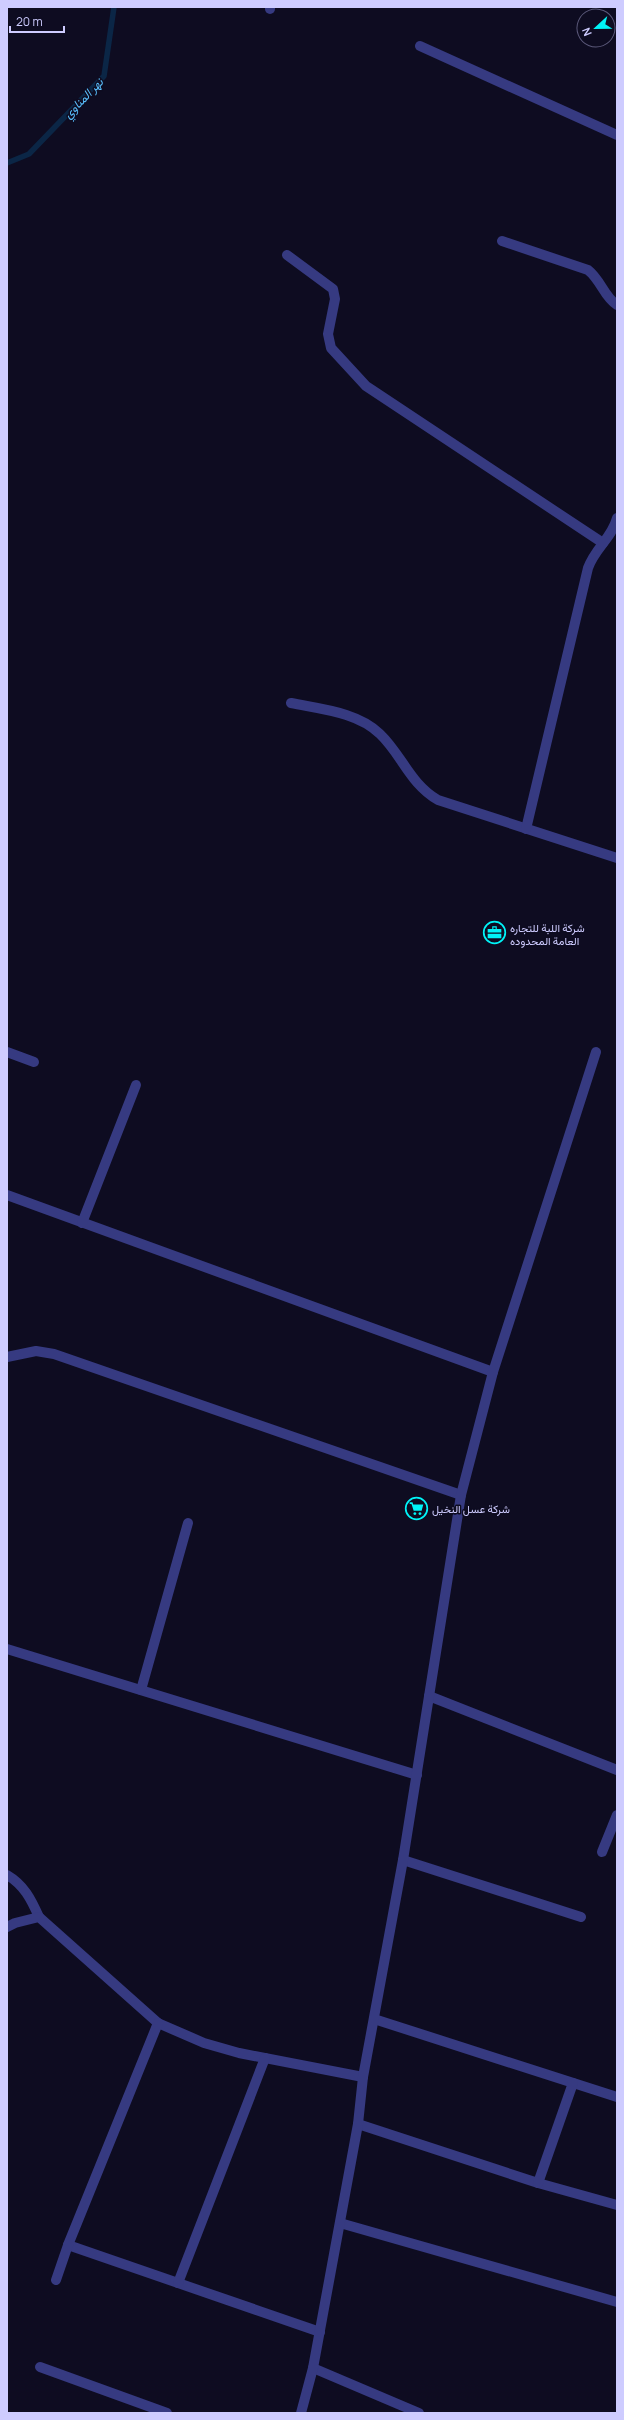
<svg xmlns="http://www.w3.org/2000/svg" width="624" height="2420" font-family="Manrope,Vazirmatn,sans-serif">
<rect width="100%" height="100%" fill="#0e0c21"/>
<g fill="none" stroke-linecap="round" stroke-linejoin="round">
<!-- stream -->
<path stroke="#0b2646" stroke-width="5.5" d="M7 163 29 154 104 76 114 7"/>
<!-- lane -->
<g stroke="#363a81" stroke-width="10">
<path d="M420 46 617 135"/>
<path d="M502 241 588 270C601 280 604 297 617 305"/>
<path d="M287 255 333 289 335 299 328 334 331 348 366 386 603 543"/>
<path d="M291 703C320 709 358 712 380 734 402 755 410 784 438 800L617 858"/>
<path d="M526 829 588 568C595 548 612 538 617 518"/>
</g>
<!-- street -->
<g stroke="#363a81" stroke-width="10">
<path d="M270 9V7"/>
<path d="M7 1052 34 1062"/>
<path d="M7 1195 493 1372"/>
<path d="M82 1223 136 1085"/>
<path d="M7 1357 36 1351 54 1354 461 1495"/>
<path d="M7 1649 417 1775"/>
<path d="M141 1690 188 1523"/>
<path d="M429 1696 617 1770"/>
<path d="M602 1852 617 1815"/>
<path d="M403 1860 581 1917"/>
<path d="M7 1875C24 1885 31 1899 39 1917"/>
<path d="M7 1927 15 1923 39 1917 158 2023 204 2043 239 2053 363 2077"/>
<path d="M374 2019 617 2097"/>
<path d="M358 2124 538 2183 617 2205"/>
<path d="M538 2183 573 2083"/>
<path d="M340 2223 617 2302"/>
<path d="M68 2245 320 2332"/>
<path d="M56 2280 68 2245 158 2023"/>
<path d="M178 2283 265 2058"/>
<path d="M40 2367 167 2413"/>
<path d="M313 2368 419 2413"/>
<path d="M301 2413 313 2368 358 2124 363 2077 403 1860 461 1495 493 1372 596 1052"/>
</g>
</g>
<!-- icons -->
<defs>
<symbol id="office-ring" viewBox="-11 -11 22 22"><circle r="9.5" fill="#0e0c21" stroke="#00f4f7" stroke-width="1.5"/><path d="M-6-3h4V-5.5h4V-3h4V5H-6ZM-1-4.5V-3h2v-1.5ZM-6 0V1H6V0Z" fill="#00f4f7"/></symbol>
<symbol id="supermarket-ring" viewBox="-11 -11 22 22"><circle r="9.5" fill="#0e0c21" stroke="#00f4f7" stroke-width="1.5"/><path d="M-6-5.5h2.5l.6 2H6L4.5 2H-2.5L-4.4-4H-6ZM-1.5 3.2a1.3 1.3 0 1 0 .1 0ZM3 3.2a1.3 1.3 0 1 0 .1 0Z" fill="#00f4f7"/></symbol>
</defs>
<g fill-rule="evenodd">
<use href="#office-ring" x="482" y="920" width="25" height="25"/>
<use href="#supermarket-ring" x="404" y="1496" width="25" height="25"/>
</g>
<g text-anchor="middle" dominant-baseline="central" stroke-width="3" stroke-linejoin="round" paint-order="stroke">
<!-- poi labels -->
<g font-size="11" fill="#ceccff" stroke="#0e0c21" text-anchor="start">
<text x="510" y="927">شركة اللبة للتجاره<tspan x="510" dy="13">العامة المحدوده</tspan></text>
<text x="432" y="1508">شركة عسل النخيل</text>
</g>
<!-- water labels -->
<g font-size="12" font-style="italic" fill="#5ac1ff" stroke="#0e0c21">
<text transform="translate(83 98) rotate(-46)">نهر المناوي</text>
</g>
</g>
<!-- border -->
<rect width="624" height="2420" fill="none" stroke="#ceccff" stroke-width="16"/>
<!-- north arrow -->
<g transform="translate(596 28) rotate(248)"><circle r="19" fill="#0e0c21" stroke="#5b597a"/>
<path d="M0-3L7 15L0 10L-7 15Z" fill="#00f4f7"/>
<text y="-6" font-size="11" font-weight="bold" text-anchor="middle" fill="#ceccff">N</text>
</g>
<!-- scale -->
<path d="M10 26v6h54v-6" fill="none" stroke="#ceccff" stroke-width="2"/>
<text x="16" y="26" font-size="12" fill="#ceccff" stroke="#0e0c21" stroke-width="3" paint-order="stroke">20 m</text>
</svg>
